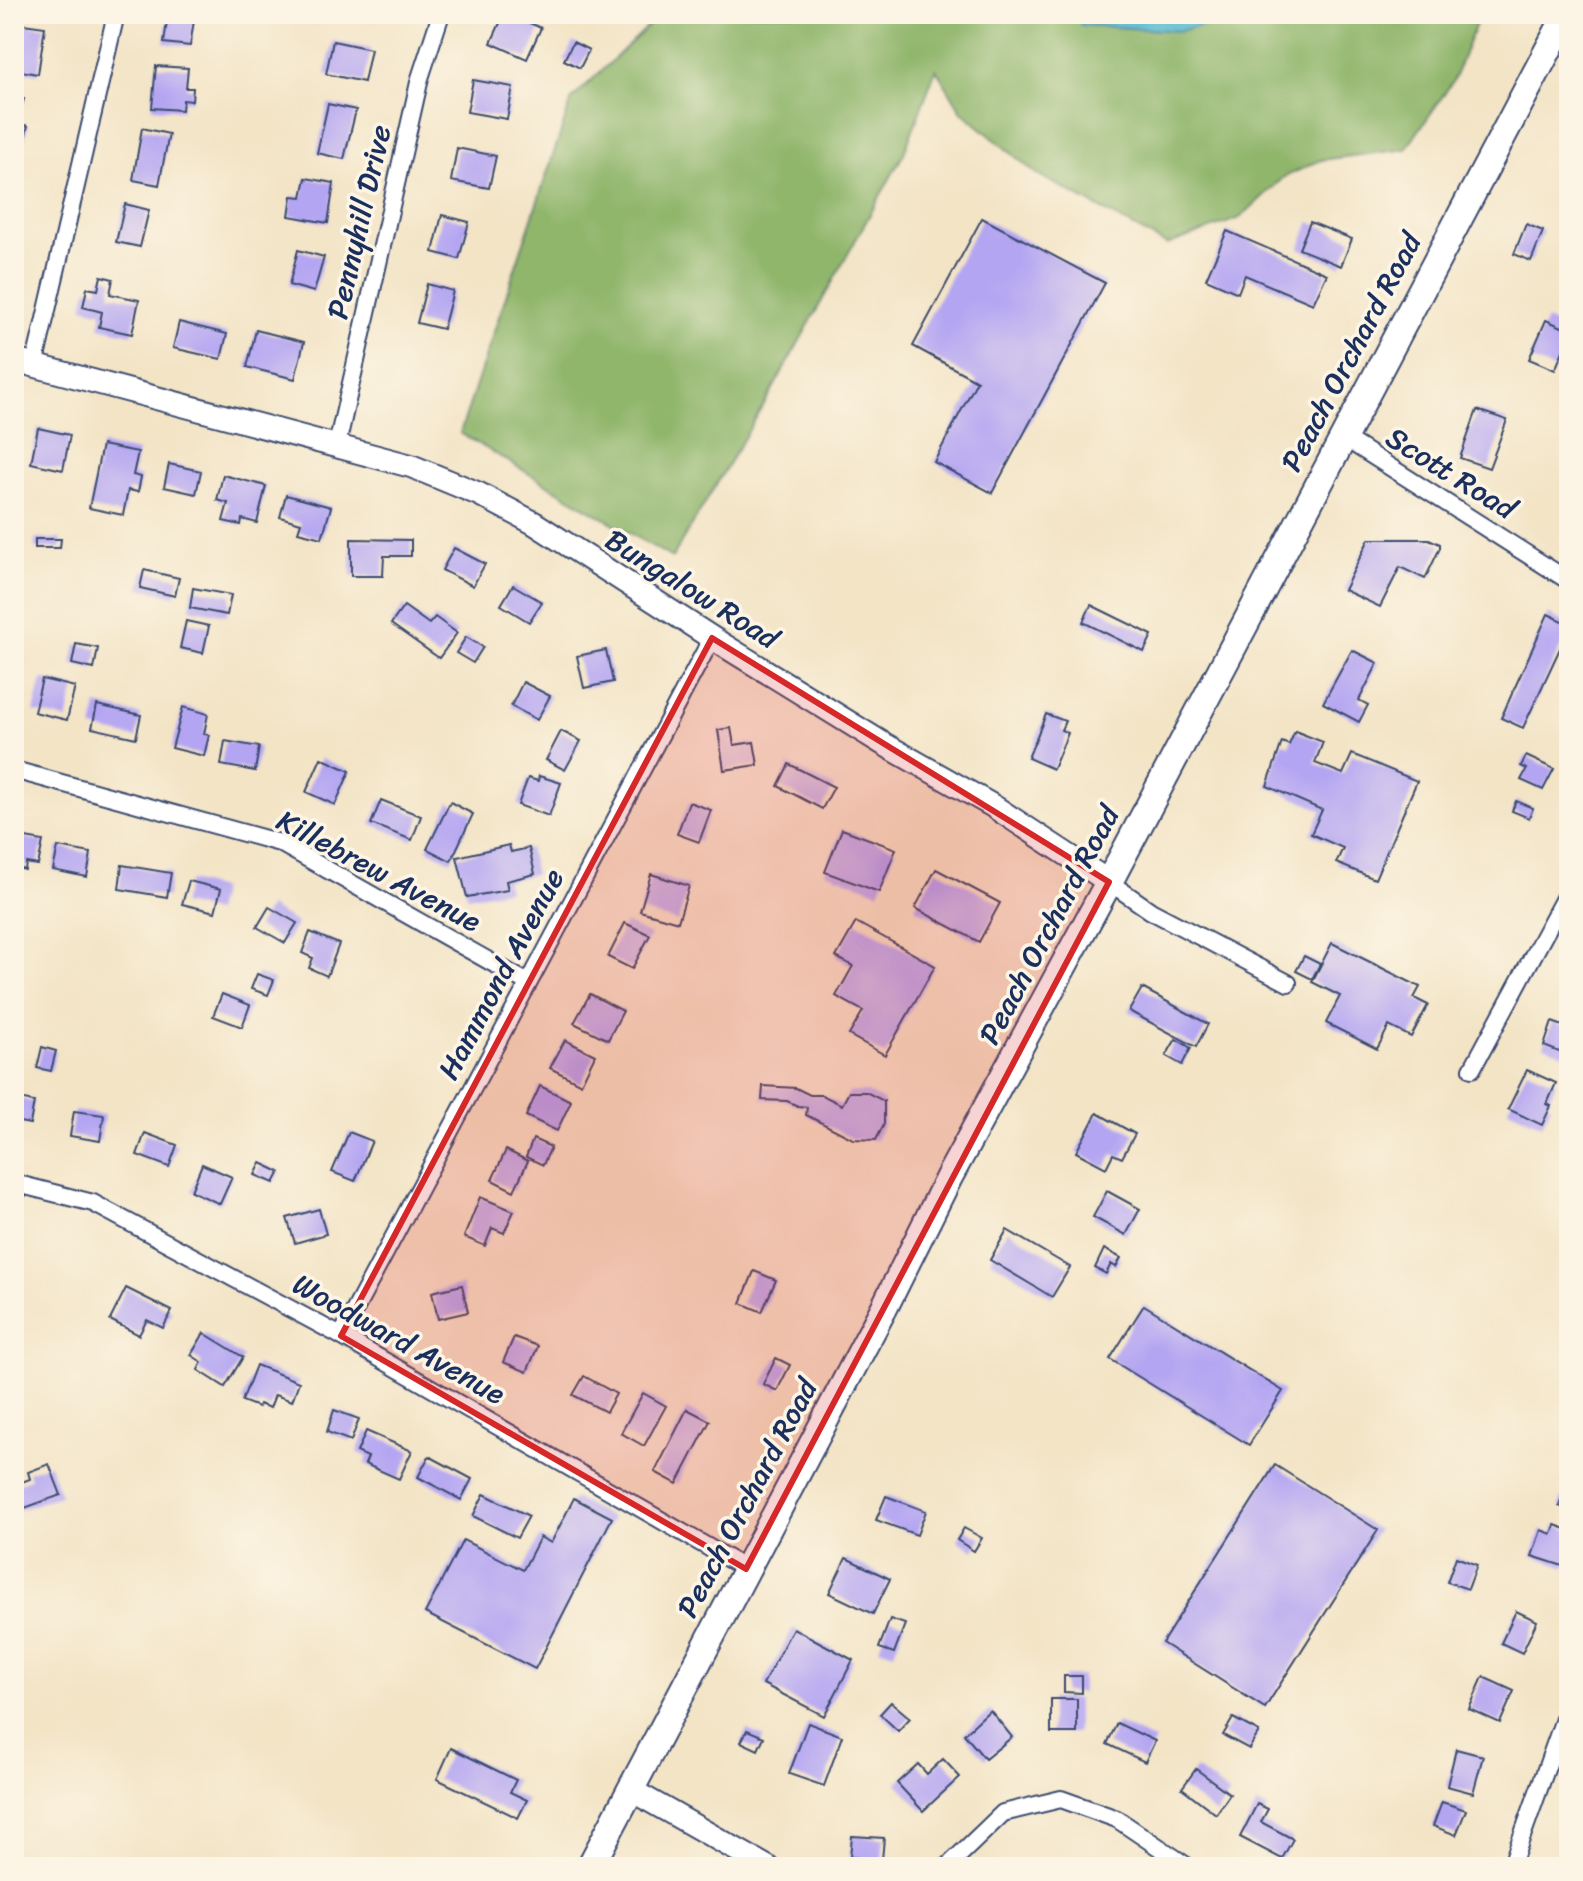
<svg xmlns="http://www.w3.org/2000/svg" width="1583" height="1881" font-family="Sriracha,sans-serif">
<rect width="100%" height="100%" fill="#fcf5e5"/>
<filter id="ink" filterUnits="userSpaceOnUse"><feTurbulence type="fractalNoise" baseFrequency=".0125" numOctaves="2"/><feDisplacementMap in="SourceGraphic" scale="16" xChannelSelector="R" yChannelSelector="G"/><feConvolveMatrix kernelMatrix="1 2 1 2 8 2 1 2 1" color-interpolation-filters="sRGB"/></filter>
<filter id="wash" filterUnits="userSpaceOnUse"><feTurbulence type="fractalNoise" baseFrequency=".006" numOctaves="4" result="noise"/><feDisplacementMap in="SourceGraphic" scale="32" xChannelSelector="R" yChannelSelector="G"/><feGaussianBlur stdDeviation="1.8" result="paint"/><feColorMatrix in="noise" values="0 0 0 0 0 0 0 0 0 0 0 0 0 0 0 0 0 1.4 0 .05"/><feComposite in="paint" operator="in"/></filter>
<g filter="url(#wash)">
<rect width="100%" height="100%" fill="#f3e4c6"/>
<!-- forest -->
<path fill="#90b66c" stroke="#567265" stroke-width="2" d="M661 14H1480L1453 81 1406 149 1321 160 1284 177 1240 218 1167 245 1035 173 962 112 936 69 904 153 769 396 672 558 460 433 572 99Z"/>
<!-- water -->
<path fill="#4fb7cd" stroke="#357396" stroke-width="2" d="M1074 14H1253L1179 31 1081 25Z"/>
<g id="blocks">
<!-- building -->
<g fill="#b4a5f2">
<path d="M168 14H195L190 46 164 43Z"/>
<path d="M504 14H510L541 28 527 59 491 43Z"/>
<path d="M16 23 45 27 38 74 14 70Z"/>
<path d="M333 41 371 49 364 82 326 74Z"/>
<path d="M573 42 589 50 580 68 564 60Z"/>
<path d="M156 66 188 68 186 88H193L192 101 183 100 182 110 152 108Z"/>
<path d="M473 80 513 87 507 119 467 112Z"/>
<path d="M14 96 24 99 17 123 28 126 23 144 14 141Z"/>
<path d="M328 104 356 110 344 159 317 153Z"/>
<path d="M142 128 169 134 159 185 133 180Z"/>
<path d="M457 148 496 156 489 188 451 181Z"/>
<path d="M306 178 334 183 328 223 289 216 292 196 302 197Z"/>
<path d="M125 204 149 210 140 247 116 242Z"/>
<path d="M442 215 469 222 459 259 433 252Z"/>
<path d="M982 218 1105 283 992 493 934 462 977 381 913 346Z"/>
<path d="M1310 222 1352 239 1341 266 1299 249Z"/>
<path d="M1526 224 1543 231 1531 261 1514 254Z"/>
<path d="M1227 231 1327 274 1313 304 1245 275 1238 293 1206 279Z"/>
<path d="M298 250 324 257 314 292 289 285Z"/>
<path d="M101 276 113 279 110 294 139 300 132 334 99 327 102 312 83 307 87 288 98 290Z"/>
<path d="M427 284 453 291 443 329 417 323Z"/>
<path d="M1546 320 1569 330V337L1555 370 1529 359Z"/>
<path d="M179 322 227 334 221 359 173 348Z"/>
<path d="M256 330 304 342 295 379 247 367Z"/>
<path d="M1477 410 1507 420 1489 468 1460 458Z"/>
<path d="M38 428 70 435 63 470 31 463Z"/>
<path d="M102 445 138 452 133 475 141 477 138 492 128 490 123 515 89 508Z"/>
<path d="M169 464 201 471 196 494 164 487Z"/>
<path d="M223 475 266 486 257 523 242 519 241 525 223 521 228 503 217 500Z"/>
<path d="M286 495 331 507 322 538 298 532 301 523 280 517Z"/>
<path d="M35 539H61L60 548H35Z"/>
<path d="M351 539 411 540V556H384L383 576H351Z"/>
<path d="M1369 539H1429L1440 544V548L1425 579 1400 567 1380 607 1344 590Z"/>
<path d="M454 548 485 564 473 586 442 570Z"/>
<path d="M144 570 179 578 175 596 140 588Z"/>
<path d="M513 585 542 602 529 622 501 605Z"/>
<path d="M193 588 231 595 227 615 190 608Z"/>
<path d="M1091 605 1152 635 1144 652 1083 622Z"/>
<path d="M404 606 429 624 435 617 457 633 439 658 391 624Z"/>
<path d="M1548 614 1569 624V629L1523 728 1501 718Z"/>
<path d="M186 621 209 626 203 653 180 648Z"/>
<path d="M466 637 483 647 473 663 456 653Z"/>
<path d="M76 644 98 648 94 669 72 664Z"/>
<path d="M606 650 613 682 584 688 577 656Z"/>
<path d="M1352 650 1378 663 1359 700 1368 705 1359 722 1323 703Z"/>
<path d="M42 679 75 687 67 720 34 712Z"/>
<path d="M523 682 550 696 537 720 511 706Z"/>
<path d="M97 705 141 715 136 738 92 728Z"/>
<path d="M183 707 208 714 204 734 209 735 204 756 172 748Z"/>
<path d="M1046 714 1065 721 1061 730 1068 733 1053 769 1028 758Z"/>
<path d="M731 728 734 745 754 742 758 765 724 770 718 730Z"/>
<path d="M561 731 581 741 565 770 546 760Z"/>
<path d="M1295 731 1323 742 1315 763 1343 774 1352 754 1417 781 1375 879 1336 863 1343 848 1311 834 1322 810 1267 786 1282 742 1289 745Z"/>
<path d="M225 741 259 747 255 771 221 765Z"/>
<path d="M1526 756 1554 769 1543 790 1521 780 1527 769 1521 766Z"/>
<path d="M321 758 350 771 335 805 306 792Z"/>
<path d="M789 764 834 787 822 809 778 786Z"/>
<path d="M539 776 561 783 549 816 518 805 528 778 538 781Z"/>
<path d="M381 800 421 816 412 840 371 824Z"/>
<path d="M1516 801 1533 808 1529 818 1512 811Z"/>
<path d="M450 802 473 814 451 861 427 849Z"/>
<path d="M689 802 711 810 699 842 677 834Z"/>
<path d="M842 829 896 849 879 892 825 872Z"/>
<path d="M14 836 43 841 38 865 26 863 25 870 14 867Z"/>
<path d="M509 845 511 852 529 848 535 874 506 881 508 890 467 897 457 857Z"/>
<path d="M58 847 91 853 87 877 53 870Z"/>
<path d="M122 865 171 873 167 897 119 889Z"/>
<path d="M936 869 1000 903 979 942 915 908Z"/>
<path d="M651 874 689 886 678 922 640 911Z"/>
<path d="M189 881 221 889 215 912 182 904Z"/>
<path d="M269 907 297 923 285 943 257 927Z"/>
<path d="M856 922 935 966 885 1055 849 1035 863 1011 836 996 853 966 836 957Z"/>
<path d="M625 923 650 935 632 969 608 957Z"/>
<path d="M310 932 339 944 327 976 309 968 313 958 302 953Z"/>
<path d="M1332 943 1420 987 1414 998 1428 1005 1411 1037 1389 1026 1377 1049 1326 1023 1340 996 1312 982Z"/>
<path d="M1304 956 1320 964 1312 979 1296 971Z"/>
<path d="M257 974 274 980 268 995 251 989Z"/>
<path d="M1142 988 1208 1024 1196 1047 1129 1011Z"/>
<path d="M222 994 250 1005 242 1027 213 1016Z"/>
<path d="M590 994 623 1011 608 1040 574 1023Z"/>
<path d="M1552 1022 1569 1028V1041L1564 1054 1544 1046Z"/>
<path d="M1176 1039 1191 1048 1182 1065 1166 1056Z"/>
<path d="M565 1040 595 1055 581 1084 550 1068Z"/>
<path d="M42 1047 56 1051 51 1071 37 1068Z"/>
<path d="M1527 1070 1556 1083 1547 1104 1551 1106 1542 1125 1508 1109Z"/>
<path d="M540 1086 571 1101 557 1131 526 1116Z"/>
<path d="M763 1086 796 1088 810 1095H822L842 1105 849 1092H866L884 1101V1124L876 1140 853 1139 806 1115 807 1107 798 1106 787 1101 762 1100Z"/>
<path d="M14 1098 34 1102 30 1124 14 1121Z"/>
<path d="M74 1111 104 1115 100 1141 70 1136Z"/>
<path d="M1097 1113 1135 1134 1122 1158 1113 1154 1106 1168 1076 1152Z"/>
<path d="M349 1132 372 1141 355 1181 332 1172Z"/>
<path d="M145 1133 177 1145 169 1167 137 1155Z"/>
<path d="M533 1139 551 1147 543 1165 526 1157Z"/>
<path d="M506 1150 528 1161 514 1191 492 1180Z"/>
<path d="M261 1163 280 1172 274 1183 255 1175Z"/>
<path d="M202 1164 232 1177 220 1204 191 1191Z"/>
<path d="M1107 1191 1140 1209 1126 1235 1093 1217Z"/>
<path d="M480 1197 514 1211 504 1233 492 1228 485 1246 464 1237Z"/>
<path d="M319 1209 326 1234 295 1243 287 1218Z"/>
<path d="M1007 1230 1070 1267 1052 1297 990 1260Z"/>
<path d="M1104 1249 1121 1258 1116 1267 1111 1264 1106 1274 1095 1268Z"/>
<path d="M754 1271 776 1280 762 1312 741 1303Z"/>
<path d="M462 1285 468 1312 438 1319 432 1292Z"/>
<path d="M126 1288 172 1311 163 1328 147 1320 139 1335 110 1320Z"/>
<path d="M1144 1305 1283 1391 1249 1445 1110 1359Z"/>
<path d="M204 1333 243 1357 225 1387 198 1370 202 1362 191 1355Z"/>
<path d="M514 1337 538 1346 527 1372 503 1362Z"/>
<path d="M776 1358 790 1365 777 1391 763 1384Z"/>
<path d="M256 1365 299 1382 292 1401 275 1395 270 1408 259 1404 258 1407 242 1401Z"/>
<path d="M584 1376 616 1394 606 1412 573 1395Z"/>
<path d="M643 1393 666 1406 644 1446 621 1433Z"/>
<path d="M687 1409 710 1421 677 1484 655 1472Z"/>
<path d="M334 1410 359 1419 351 1441 327 1432Z"/>
<path d="M366 1431 412 1451 399 1479 365 1464 368 1457 357 1452Z"/>
<path d="M429 1456 472 1479 461 1500 418 1477Z"/>
<path d="M49 1464 61 1495 19 1510 14 1495V1485L30 1479 28 1472Z"/>
<path d="M1275 1465 1378 1530 1265 1708 1162 1643Z"/>
<path d="M1569 1481V1509L1559 1506Z"/>
<path d="M484 1494 529 1516 517 1538 473 1516Z"/>
<path d="M886 1496 926 1511 917 1535 876 1520Z"/>
<path d="M574 1498 612 1518 535 1669 425 1613 463 1540 523 1570 540 1537 551 1543Z"/>
<path d="M1555 1525 1569 1530V1558L1566 1567 1532 1556 1541 1530 1552 1534Z"/>
<path d="M964 1528 982 1538 974 1551 957 1540Z"/>
<path d="M1456 1557 1477 1565 1468 1589 1447 1582Z"/>
<path d="M846 1558 890 1579 873 1614 829 1593Z"/>
<path d="M1516 1611 1537 1621 1522 1653 1501 1643Z"/>
<path d="M890 1619 905 1624 894 1653 879 1648Z"/>
<path d="M793 1628 853 1660 824 1716 763 1684Z"/>
<path d="M1064 1676H1082V1693L1064 1692Z"/>
<path d="M1483 1677 1514 1691 1500 1723 1469 1709Z"/>
<rect x="1051" y="1699" width="26" height="34"/>
<path d="M891 1702 910 1718 898 1731 880 1714Z"/>
<path d="M990 1710 1012 1737 985 1759 964 1734Z"/>
<path d="M1233 1718 1259 1732 1249 1749 1223 1735Z"/>
<path d="M808 1723 842 1736 824 1786 789 1774Z"/>
<path d="M1117 1723 1155 1741 1145 1762 1107 1744Z"/>
<path d="M747 1730 764 1737 758 1750 741 1742Z"/>
<path d="M451 1748 516 1780 510 1792 527 1800 518 1818 437 1779Z"/>
<path d="M1456 1749 1483 1756 1473 1793 1447 1786Z"/>
<path d="M943 1759 960 1777 923 1811 897 1783 918 1764 927 1774Z"/>
<path d="M1196 1769 1230 1794 1216 1814 1182 1788Z"/>
<path d="M1442 1802 1466 1810 1456 1835 1433 1826Z"/>
<path d="M1257 1804 1268 1809 1261 1822 1293 1839 1282 1859 1240 1837Z"/>
<path d="M852 1836 884 1838 882 1860 850 1857Z"/>
<path d="M1327 1861 1345 1866V1867H1325Z"/>
</g>
</g>
</g>
<g filter="url(#ink)">
<use href="#blocks" fill-opacity="0" stroke="#3b4a6e" stroke-width="2"/>
<g fill="none" stroke-linecap="round" stroke-linejoin="round">
<defs>
<g id="street">
<path d="M34 366 116 14"/>
<path d="M1343 437 1569 581"/>
<path d="M337 445 420 78 441 14"/>
<path d="M14 770 280 843 528 983"/>
<path d="M1109 882 1151 911 1288 983"/>
<path d="M1472 1069 1569 889"/>
<path d="M14 1183 93 1203 341 1336 746 1569"/>
<path d="M341 1336 712 638"/>
<path d="M947 1867 1003 1813 1061 1799 1117 1819 1188 1867"/>
<path d="M1511 1867 1569 1705"/>
</g>
<g id="secondary">
<path d="M14 360 411 466 479 494 534 523 712 638 882 743 993 806 1109 882"/>
<path d="M631 1790 767 1867"/>
</g>
<path id="primary" d="M590 1867 884 1308 949 1177 1109 882 1567 14"/>
</defs>
<!-- street casing -->
<use href="#street" stroke="#3b4a6e" stroke-width="20"/>
<!-- secondary casing -->
<use href="#secondary" stroke="#3b4a6e" stroke-width="26"/>
<!-- primary casing -->
<use href="#primary" stroke="#3b4a6e" stroke-width="30"/>
<!-- street -->
<use href="#street" stroke="#fff" stroke-width="16"/>
<!-- secondary -->
<use href="#secondary" stroke="#fff" stroke-width="22"/>
<!-- primary -->
<use href="#primary" stroke="#fff" stroke-width="26"/>
</g>
</g>
<!-- marked area -->
<path fill="#d62828" fill-opacity="0.2" stroke="#d62828" stroke-width="6" stroke-linejoin="round" d="M712 638 1109 882 746 1569 341 1336Z"/>
<g text-anchor="middle" dominant-baseline="central" stroke-width="7" stroke-linejoin="round" paint-order="stroke">
<!-- street labels -->
<g font-size="30" fill="#1b2f5e" stroke="#fcf5e5">
<text transform="translate(359 222) rotate(-77)">Pennyhill Drive</text>
<text transform="translate(1351 352) rotate(-62)">Peach Orchard Road</text>
<text transform="translate(1451 473) rotate(32)">Scott Road</text>
<text transform="translate(692 589) rotate(32)">Bungalow Road</text>
<text transform="translate(379 871) rotate(28)">Killebrew Avenue</text>
<text transform="translate(1049 925) rotate(-62)">Peach Orchard Road</text>
<text transform="translate(501 974) rotate(-62)">Hammond Avenue</text>
<text transform="translate(399 1339) rotate(29)">Woodward Avenue</text>
<text transform="translate(747 1498) rotate(-62)">Peach Orchard Road</text>
</g>
</g>
<!-- margin -->
<rect width="1583" height="1881" fill="none" stroke="#fcf5e5" stroke-width="48"/>
</svg>
